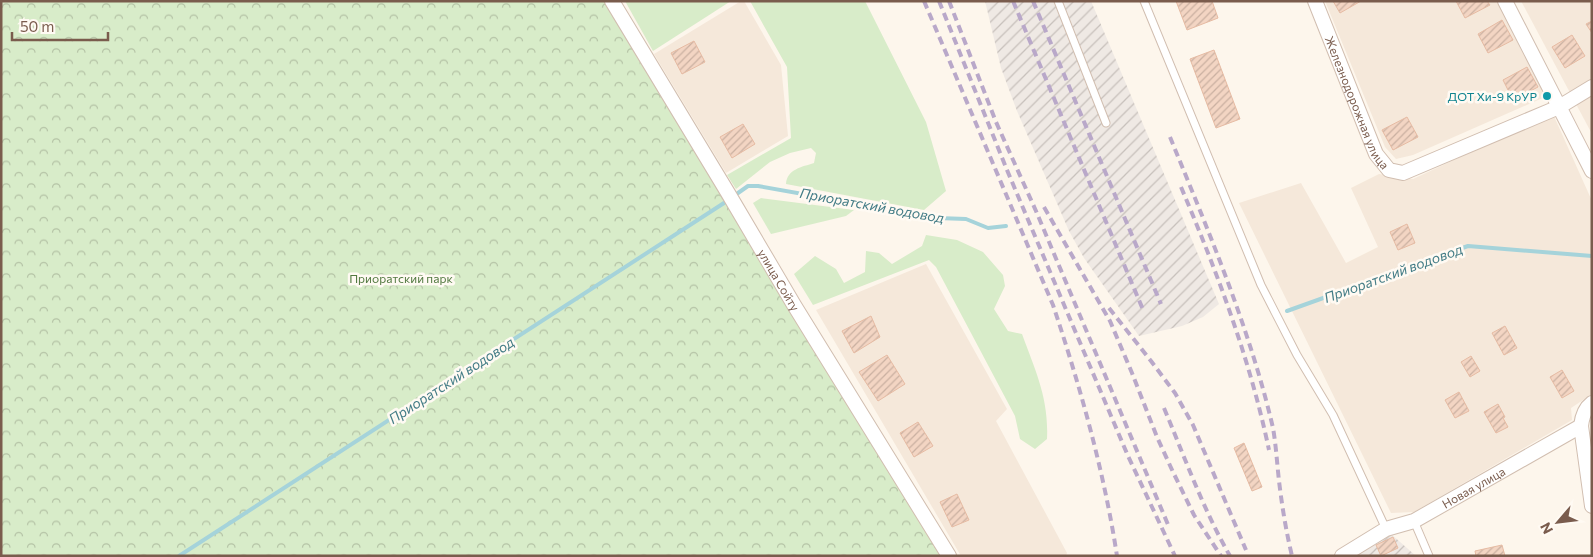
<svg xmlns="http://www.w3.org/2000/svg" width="1593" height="557" font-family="Commissioner,sans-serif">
<defs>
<pattern id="industrial-furrows" width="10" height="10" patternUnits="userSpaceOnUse" patternTransform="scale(1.25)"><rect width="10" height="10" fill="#efe9e4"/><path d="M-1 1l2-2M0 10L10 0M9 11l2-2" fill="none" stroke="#c7c0bb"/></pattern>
<pattern id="park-crowns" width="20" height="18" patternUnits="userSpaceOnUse" patternTransform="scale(1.25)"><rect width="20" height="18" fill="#d8ecc9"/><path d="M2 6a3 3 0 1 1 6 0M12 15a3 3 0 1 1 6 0" fill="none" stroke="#b4c2a5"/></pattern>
<pattern id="building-hatch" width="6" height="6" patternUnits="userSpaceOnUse" patternTransform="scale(1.25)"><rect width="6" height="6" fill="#f3d5c3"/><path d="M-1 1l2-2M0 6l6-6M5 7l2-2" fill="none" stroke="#cab0a1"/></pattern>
</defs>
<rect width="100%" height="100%" fill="#fdf6ec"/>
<!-- residential -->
<g fill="#f5e8da">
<path d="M741 1H744L781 65 788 136 726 173 654 54Z"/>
<path d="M1325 1H1497L1547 96 1413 155 1396 159 1385 147Z"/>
<path d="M1521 1H1592V134Z"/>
<path d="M1553 114 1592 201V394L1571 408 1572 420 1414 512 1391 513 1239 203 1301 183 1346 263 1378 247 1351 188 1379 174 1413 179Z"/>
<path d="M926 264 1007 409 996 421 1067 553 1066 556H961L816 310Z"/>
</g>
<!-- industrial -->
<g fill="url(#industrial-furrows)">
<path d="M985 1H1091L1219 304 1203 317 1182 326 1139 336 1084 258 1069 231 1017 111 1001 68Z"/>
<path d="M1391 534 1416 556H1357Z"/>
</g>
<!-- grass -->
<g fill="#d8ecc9">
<path d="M625 1H731L653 51Z"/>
<path d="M750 1H865L926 122 946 191 924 210 786 184C787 169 802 167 814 163L816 153 811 148 790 153 770 162 736 189 727 175 791 138 787 67Z"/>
<path d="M761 198 854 210 846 216 771 234 753 203Z"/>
<path d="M926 235 957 240 983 252 1003 275 1005 286 994 309 1008 331 1022 334C1035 370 1049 398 1047 439L1035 449 1020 439 1015 416 936 267 929 260 813 305 794 274 815 256 836 269 844 283 865 272 866 251 879 253 892 264 922 246Z"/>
</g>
<!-- park -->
<path fill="url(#park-crowns)" d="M1 1H604L942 556H1Z"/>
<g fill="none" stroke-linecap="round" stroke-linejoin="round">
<!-- stream -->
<g stroke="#a5d3da" stroke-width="4">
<path d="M738 193 748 186H758L938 218 966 219 988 228 1006 226"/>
<path d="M1287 311 1468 246 1592 256"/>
<path d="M179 556 724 203"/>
</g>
</g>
<!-- building -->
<g fill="url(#building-hatch)" stroke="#e6bba3">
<path d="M1176 1H1212L1218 18 1187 30Z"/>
<path d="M1333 1H1361L1340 13Z"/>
<path d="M1456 1H1487L1490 5 1465 18Z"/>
<path d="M1502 20 1513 40 1488 53 1478 34Z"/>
<path d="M1592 21V33L1586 24Z"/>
<path d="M1572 35 1585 56 1565 68 1552 47Z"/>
<path d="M694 41 705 62 682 74 671 53Z"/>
<path d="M1214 50 1240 119 1216 128 1190 59Z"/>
<path d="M1527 67 1538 87 1513 100 1503 80Z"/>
<path d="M1407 117 1418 137 1393 150 1382 130Z"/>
<path d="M743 124 755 144 732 158 720 137Z"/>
<path d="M1407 224 1415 243 1398 250 1390 232Z"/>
<path d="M871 316 880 337 854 353 842 331Z"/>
<path d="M1505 326 1517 348 1504 355 1492 333Z"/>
<path d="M887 355 905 384 878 401 859 372Z"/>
<path d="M1471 356 1480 371 1470 377 1461 362Z"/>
<path d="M1562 370 1574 391 1562 398 1550 377Z"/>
<path d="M1459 392 1469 411 1455 418 1445 400Z"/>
<path d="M1498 404 1505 417 1503 418 1508 427 1496 433 1484 412Z"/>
<path d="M918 422 933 446 914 457 900 433Z"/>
<path d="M1244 443 1262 487 1252 491 1234 448Z"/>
<path d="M957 494 969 520 952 527 940 502Z"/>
<path d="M1393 537 1398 548 1381 556 1376 545Z"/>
<path d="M1502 545 1505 556H1476L1475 551Z"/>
</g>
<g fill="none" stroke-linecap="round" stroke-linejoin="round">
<defs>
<g id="service">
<path d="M1058 1 1106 123"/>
<path d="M1144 1 1261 285 1297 355 1333 415 1386 529"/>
<path d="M1414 521 1429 556"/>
</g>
<g id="minor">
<path id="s1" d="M612 1 728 193 794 305 949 556"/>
<path id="s2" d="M1315 1 1376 154 1389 170 1403 173 1559 107 1592 87"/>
<path d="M1505 1 1592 171"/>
<path d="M1592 403C1584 409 1582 417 1581 426L1592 506"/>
<path id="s3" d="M1342 556 1386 529 1414 521 1581 426"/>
</g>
</defs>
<!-- service casing -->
<use href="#service" stroke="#d1beb0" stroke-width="9"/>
<!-- minor casing -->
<use href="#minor" stroke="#d1beb0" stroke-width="16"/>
<!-- service -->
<use href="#service" stroke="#fff" stroke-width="7"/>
<!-- minor -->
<use href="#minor" stroke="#fff" stroke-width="14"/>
<!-- rail -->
<g stroke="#b9a8c9" stroke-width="4" stroke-dasharray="8 5" stroke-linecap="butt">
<path d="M924 1 1053 305C1080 386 1104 471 1117 556"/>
<path d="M939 1 1007 170 1128 456 1175 556"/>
<path d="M949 1 996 122 1036 211 1169 527"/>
<path d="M1013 1 1144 312"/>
<path d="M1033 1 1161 304"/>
<path d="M1170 137C1208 230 1250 329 1273 428 1276 445 1277 463 1279 481 1282 506 1286 531 1292 556"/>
<path d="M1181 187C1217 272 1250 359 1269 450"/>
<path d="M1044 207 1110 321 1132 373 1157 437 1173 472 1194 515 1221 556"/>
<path d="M1109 308 1151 361 1175 393 1193 425 1246 550"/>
<path d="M1164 408C1185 458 1203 509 1230 556"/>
</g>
</g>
<!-- markers -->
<circle fill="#0f9aa8" stroke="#fffaf3" stroke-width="2" cx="1547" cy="96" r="5"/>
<g text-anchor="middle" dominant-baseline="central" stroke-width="5" stroke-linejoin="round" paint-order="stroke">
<!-- culture labels -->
<g font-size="12" fill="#0d838f" stroke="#fffaf3" text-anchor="end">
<text x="1537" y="96">ДОТ Хи-9 КрУР</text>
</g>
<!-- street labels -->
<g font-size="12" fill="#7a5c4d" stroke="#fffaf3">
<text stroke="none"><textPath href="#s2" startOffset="110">Железнодорожная улица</textPath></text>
<text stroke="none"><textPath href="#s1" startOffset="325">улица Сойту</textPath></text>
<text stroke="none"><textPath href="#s3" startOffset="149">Новая улица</textPath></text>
</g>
<!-- park labels -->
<g font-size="12" fill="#537a41" stroke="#fffaf3">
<text x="401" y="278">Приоратский парк</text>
</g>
<!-- water labels -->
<g font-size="14" font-style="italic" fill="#437c86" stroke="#fffaf3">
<text transform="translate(872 205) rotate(10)">Приоратский водовод</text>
<text transform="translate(1393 273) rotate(-20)">Приоратский водовод</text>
<text transform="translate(451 380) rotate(-33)">Приоратский водовод</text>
</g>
</g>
<!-- border -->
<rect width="1593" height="557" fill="none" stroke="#7a5c4d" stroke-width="5"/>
<!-- north arrow -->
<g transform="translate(1558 522) rotate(242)" stroke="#fffaf3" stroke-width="4" paint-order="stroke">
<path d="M0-4L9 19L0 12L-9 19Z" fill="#7a5c4d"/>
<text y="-8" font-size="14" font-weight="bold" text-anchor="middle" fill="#7a5c4d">N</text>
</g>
<!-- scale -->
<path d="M12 32v8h96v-8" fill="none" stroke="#7a5c4d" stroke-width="2.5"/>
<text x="20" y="32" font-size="15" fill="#7a5c4d" stroke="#fffaf3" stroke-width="4" paint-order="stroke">50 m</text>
</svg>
